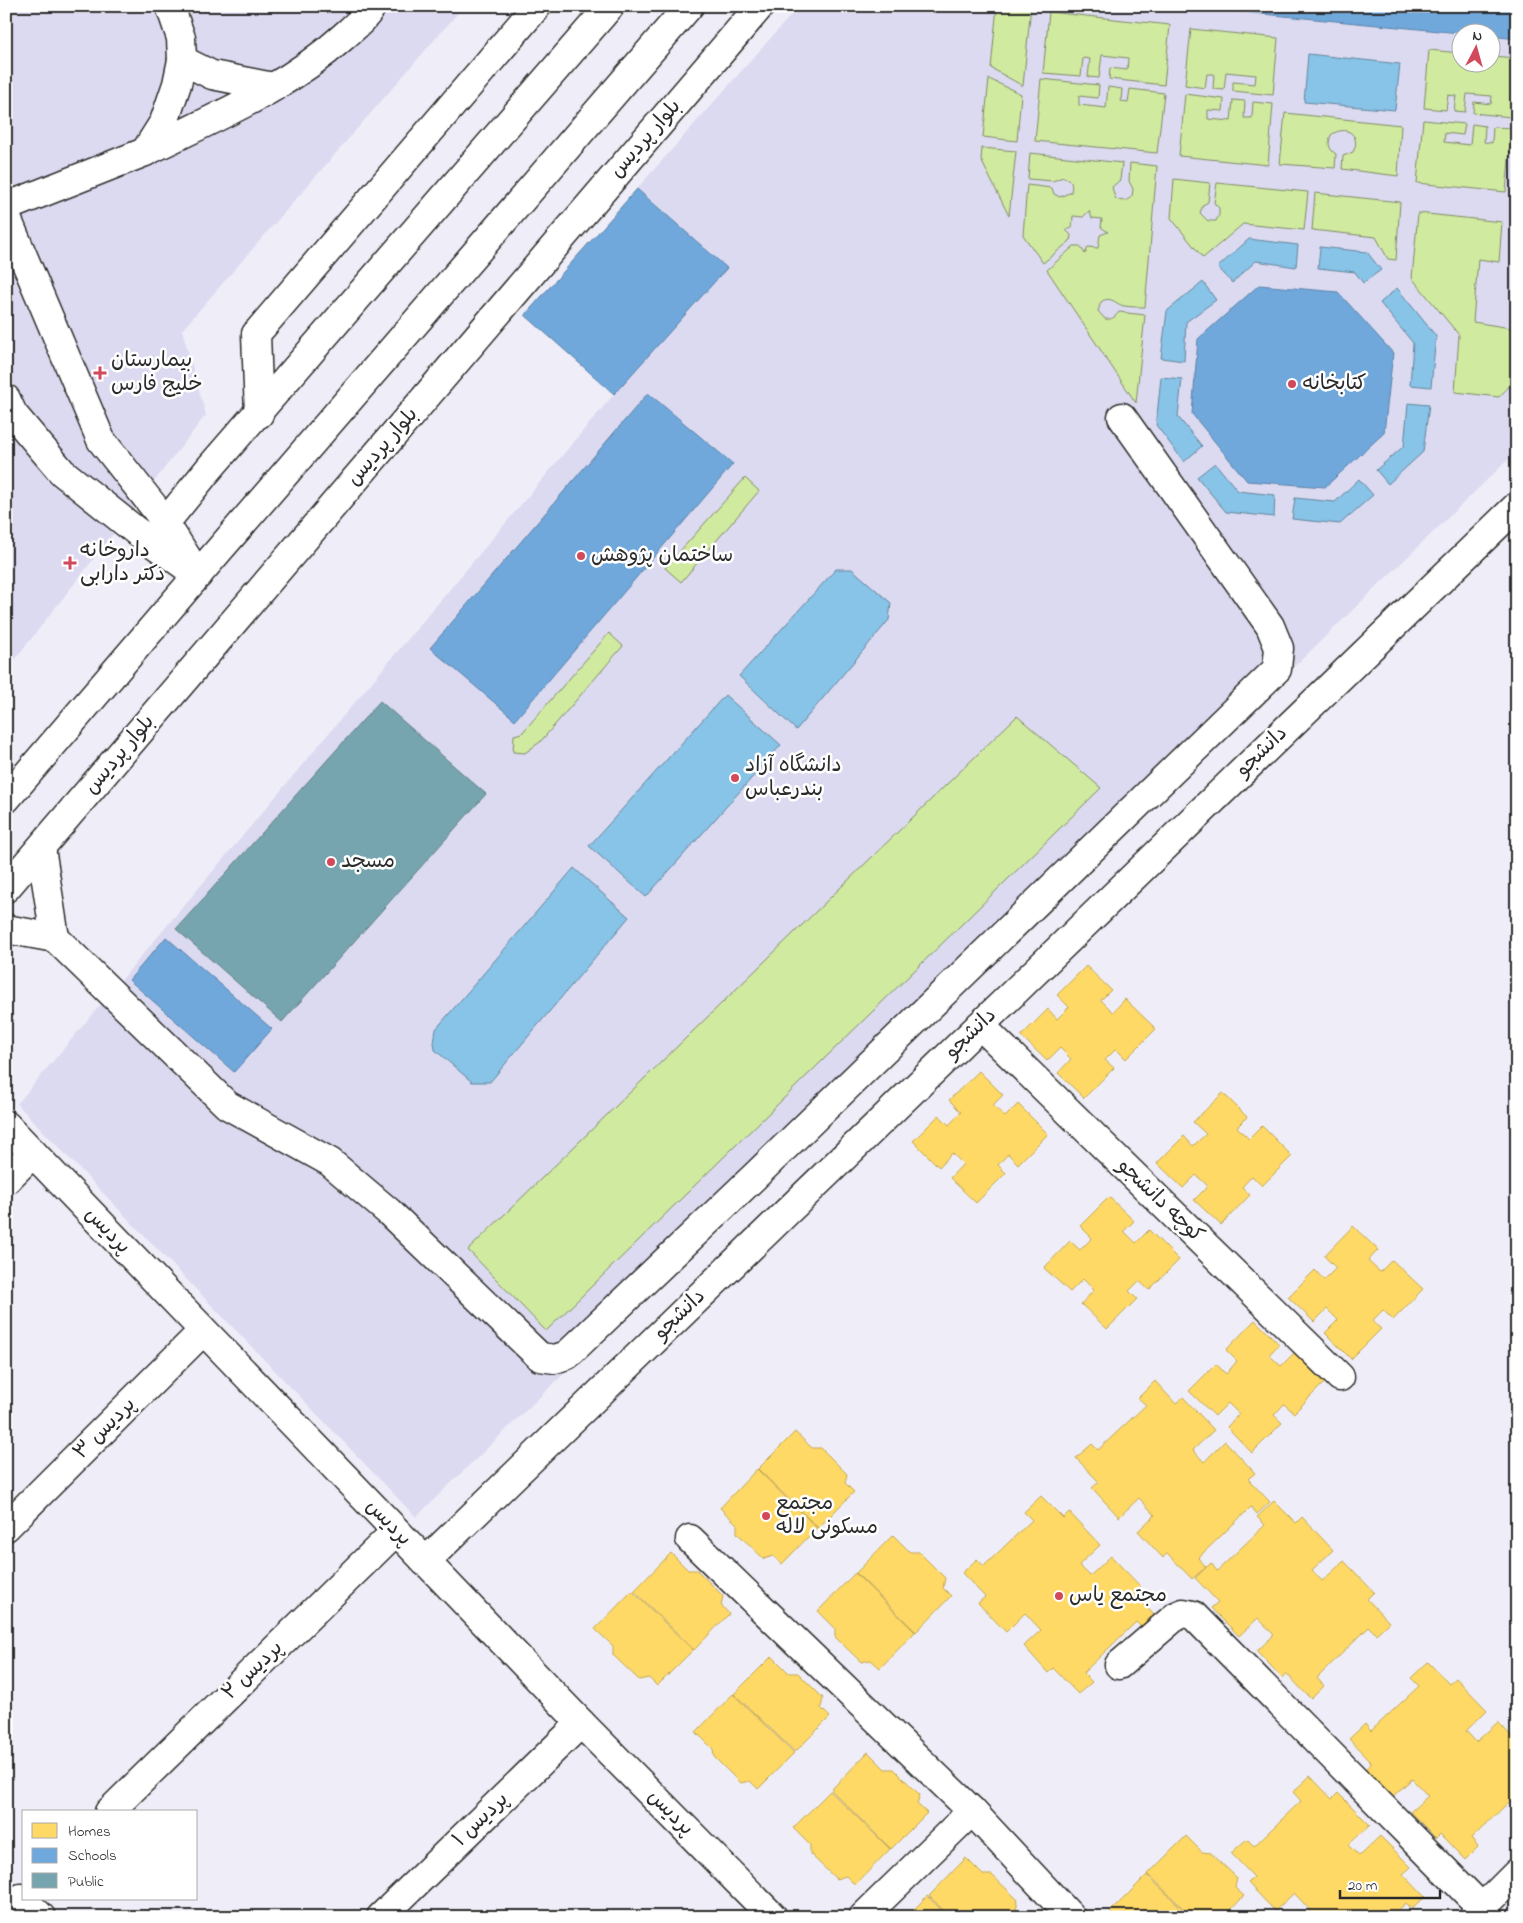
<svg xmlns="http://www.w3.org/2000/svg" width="1523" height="1923" font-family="'Indie Flower','Playpen Sans Arabic',sans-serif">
<rect width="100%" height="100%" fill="#efeef8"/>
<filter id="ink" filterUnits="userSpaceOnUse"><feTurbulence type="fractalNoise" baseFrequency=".02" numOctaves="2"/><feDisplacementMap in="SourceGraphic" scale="10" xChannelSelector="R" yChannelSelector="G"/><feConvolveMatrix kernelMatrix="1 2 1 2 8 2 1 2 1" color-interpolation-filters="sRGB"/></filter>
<g filter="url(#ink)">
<!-- built -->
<g fill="#dcdaf0" fill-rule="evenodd">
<path d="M6 6H464L182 330 206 415 6 671Z"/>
<path d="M799 6H1517V451L416 1517 17 1104 614 394 525 315ZM1460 32H1490V62H1460Z"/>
</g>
<!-- green -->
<g fill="#d0eaa0" stroke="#7e8a66">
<path d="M997 6H1031L1023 86 991 68Z"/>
<path d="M1049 12 1170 25 1164 85 1109 79 1110 68 1127 70 1128 58 1102 55 1099 78 1088 77 1090 59 1083 58 1081 76 1043 73Z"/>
<path d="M1191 29 1278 38 1273 95 1233 91V82L1255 84 1256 75 1226 72 1224 90 1213 89 1214 74H1207L1205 88 1185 85Z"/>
<path d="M1429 50 1460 53V62H1490L1491 56 1517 58 1511 117 1473 113 1474 102 1491 104 1492 96 1467 94 1465 112 1454 111 1456 96 1448 95 1446 110 1424 108Z"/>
<path d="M989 79 1021 94 1017 141 983 137Z"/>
<path d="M1041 79 1099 85 1098 98 1079 96V105L1106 108 1108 87 1122 89 1121 101 1128 102 1130 89 1164 93 1157 153 1035 141Z"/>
<path d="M1185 94 1224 99 1223 111 1208 110V119L1231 121 1233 100 1245 101 1244 118H1252L1253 102 1273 104 1268 165 1179 156Z"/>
<path d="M1285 113 1401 125 1398 176 1342 169 1343 156 1353 152C1362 135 1346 124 1331 135 1328 143 1328 149 1336 154L1335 168 1280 164Z"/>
<path d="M1423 120 1465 124 1463 135 1445 133 1444 142 1470 145 1472 124 1485 126 1484 142 1492 143 1493 127 1512 128 1506 192 1417 183Z"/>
<path d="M982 148 1016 151 1009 216 981 160Z"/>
<path d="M1030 153 1122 163 1120 180 1112 187 1115 198C1121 202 1127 202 1132 196L1133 189 1129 181 1130 163 1157 166 1145 307C1138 307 1131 307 1124 306 1115 304 1111 295 1101 302L1098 311 1105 319C1112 320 1115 317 1119 312L1145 315 1136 403 1047 270 1074 246H1080L1085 254 1088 247 1098 248 1100 235 1108 232 1101 227 1102 219 1092 218 1089 211 1083 217 1073 216 1072 228 1066 230 1071 235 1070 241 1043 263 1023 235 1027 185 1052 188 1054 194 1060 197 1071 192C1073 184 1071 179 1063 177L1053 181 1028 179Z"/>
<path d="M1174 179 1210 183 1208 202 1203 205 1200 213 1208 221H1216L1219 215V208L1214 203 1217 183 1308 192 1304 230 1243 224 1203 258 1171 218Z"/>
<path d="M1315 193 1400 202 1396 260 1388 259 1376 237 1312 230Z"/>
<path d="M1418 213 1502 222 1499 262 1478 259 1473 322 1517 329V378L1499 397 1455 392 1459 335 1412 278Z"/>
<path d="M745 478 759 491 681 582 665 568Z"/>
<path d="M609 633 623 646 540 742 525 753 513 752 514 735 522 733Z"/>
<path d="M1017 716 1101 788 546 1331 468 1250Z"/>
</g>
<!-- water -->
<g fill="#88c3e8" stroke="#63869c">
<path d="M1308 54 1400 64 1395 110 1304 102Z"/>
<path d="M1249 239 1298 245 1296 267 1256 261 1232 283 1218 267Z"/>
<path d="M1320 247 1367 252 1381 270 1363 283 1355 272 1318 268Z"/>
<path d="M1203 282 1216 300 1186 322 1184 361 1161 358 1167 311Z"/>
<path d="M1397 288 1436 336 1431 387 1410 385 1413 343 1380 303Z"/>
<path d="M1161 377 1182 379 1178 417 1202 446 1184 462 1156 425Z"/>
<path d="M1408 403 1429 405 1423 452 1388 484 1376 470 1404 446Z"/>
<path d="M1215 463 1238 491 1275 495 1274 517 1226 512 1197 477Z"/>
<path d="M1359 479 1373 495 1340 524 1292 519 1295 498 1335 502Z"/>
<path d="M836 569H852L891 603 889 620 796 730 739 676Z"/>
<path d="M725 695 781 745 646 897 589 846Z"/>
<path d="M574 868 629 917 490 1082H472L435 1050 434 1042 436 1029Z"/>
</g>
<!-- homes -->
<g fill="#ffd966" stroke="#bfa554">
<path d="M1086 966 1111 990 1101 1000 1113 1012 1125 999 1156 1029 1126 1059 1116 1049 1105 1060 1114 1068 1084 1098 1058 1073 1071 1059 1060 1048 1047 1061 1021 1036 1048 1009 1057 1019 1069 1007 1057 995Z"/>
<path d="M979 1071 1003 1095 993 1105 1005 1117 1018 1104 1048 1134 1018 1164 1008 1154 998 1165 1006 1173 976 1203 950 1178 963 1164 952 1153 939 1167 913 1141 939 1115 949 1125 961 1112 949 1100Z"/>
<path d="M1223 1093 1247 1117 1237 1127 1249 1139 1262 1126 1292 1156 1262 1186 1252 1176 1242 1187 1250 1195 1221 1225 1194 1200 1208 1186 1196 1175 1183 1188 1157 1163 1184 1136 1193 1146 1206 1134 1193 1122Z"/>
<path d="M1109 1197 1134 1221 1124 1231 1136 1243 1149 1230 1179 1260 1149 1290 1139 1281 1129 1291 1137 1299 1107 1329 1081 1304 1094 1290 1083 1279 1070 1292 1044 1268 1070 1241 1080 1250 1092 1238 1080 1226Z"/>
<path d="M1353 1226 1378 1250 1368 1261 1380 1272 1392 1260 1423 1289 1393 1320 1383 1310 1372 1321 1381 1329 1351 1359 1325 1333 1338 1320 1327 1309 1314 1322 1288 1297 1315 1270 1324 1280 1336 1268 1324 1256Z"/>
<path d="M1255 1320 1279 1344 1269 1355 1281 1366 1294 1353 1324 1383 1294 1413 1284 1404 1274 1415 1282 1423 1252 1453 1227 1427 1239 1414 1228 1403 1215 1416 1189 1391 1216 1364 1226 1374 1237 1361 1226 1350Z"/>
<path d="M1155 1381 1176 1404 1183 1397 1214 1430 1193 1450 1204 1462 1225 1441 1255 1473 1248 1479 1270 1502 1257 1514 1251 1507 1198 1558 1206 1567 1192 1579 1167 1553 1163 1558 1138 1531 1155 1515 1139 1498 1119 1517 1092 1488 1099 1482 1076 1458 1092 1444 1098 1450 1146 1405 1138 1398Z"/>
<path d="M795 1432 812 1448H821L847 1474 845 1483 854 1492 818 1528 758 1469Z"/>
<path d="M757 1469 817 1528 782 1564 773 1556 764 1559 737 1533V1524L720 1508Z"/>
<path d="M1041 1496 1063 1518 1069 1512 1100 1545 1079 1565 1090 1576 1111 1556 1141 1587 1134 1594 1156 1617 1143 1629 1136 1622 1083 1673 1092 1682 1078 1694 1053 1668 1048 1673 1024 1646 1041 1630 1025 1613 1006 1632 978 1603 985 1597 962 1573 977 1559 984 1566 1032 1520 1024 1512Z"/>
<path d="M1274 1501 1296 1523 1302 1517 1333 1550 1312 1570 1322 1581 1344 1561 1374 1592 1367 1599 1389 1622 1376 1634 1369 1627 1317 1678 1324 1686 1311 1699 1286 1673 1282 1678 1257 1651 1274 1635 1258 1618 1239 1636 1211 1608 1218 1602 1195 1578 1211 1563 1217 1571 1265 1525 1257 1517Z"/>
<path d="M893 1535 910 1552H919L945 1578 943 1588 951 1596 916 1632 856 1573Z"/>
<path d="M671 1553 688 1570H697L723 1596 721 1605 729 1614 694 1650 634 1591Z"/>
<path d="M855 1573 915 1632 880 1668 871 1660 861 1662 835 1637V1628L818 1611Z"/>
<path d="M632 1591 693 1650 657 1686 649 1678 639 1680 613 1655V1646L595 1629Z"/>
<path d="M772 1656 789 1673H798L823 1698 821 1708 830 1717 795 1752 734 1694Z"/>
<path d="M1428 1662 1449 1684 1456 1678 1487 1710 1466 1731 1476 1742 1498 1722 1517 1742V1794L1471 1839 1478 1847 1465 1860 1440 1834 1436 1838 1410 1812 1428 1796 1412 1779 1392 1797 1365 1769 1372 1763 1349 1739 1365 1724 1371 1731 1419 1686 1411 1678Z"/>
<path d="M733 1694 794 1753 758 1789 750 1781 740 1783 714 1757 713 1749 696 1732Z"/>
<path d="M868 1752 885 1769H894L920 1795 917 1804 927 1813 891 1849 831 1790Z"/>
<path d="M1310 1776 1332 1799 1338 1793 1370 1825 1348 1845 1359 1856 1380 1836 1411 1867 1403 1874 1425 1897 1412 1909 1406 1903 1391 1917H1304L1310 1910 1294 1893 1275 1911 1248 1883 1254 1877 1231 1853 1247 1839 1254 1846 1301 1801 1293 1792Z"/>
<path d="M830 1791 890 1849 855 1885 846 1876 836 1879 810 1854V1845L793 1828Z"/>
<path d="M1186 1836 1202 1852 1211 1853 1237 1878 1235 1888 1244 1896 1224 1917H1192L1148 1874Z"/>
<path d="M966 1858 983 1875H992L1018 1900 1016 1910 1023 1917H950L929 1896Z"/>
<path d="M1147 1875 1191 1917H1115L1110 1912Z"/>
<path d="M927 1896 949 1917H907Z"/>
</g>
<!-- schools -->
<g fill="#6fa8dc" stroke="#5b82a7">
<path d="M1180 6H1517V39L1490 36V32L1460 33Z"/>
<path d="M637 189 727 268 614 394 525 315Z"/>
<path d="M1259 285 1338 292 1393 353 1384 433 1325 487 1247 481 1192 414 1198 339Z"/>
<path d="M648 393 733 464 515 720 430 648Z"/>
<path d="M166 937 272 1029 234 1072 129 980Z"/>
</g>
<!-- public -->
<path fill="#76a5af" stroke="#608087" d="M380 701 486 794 282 1022 176 929Z"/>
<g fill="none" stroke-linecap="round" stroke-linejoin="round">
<defs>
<g id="minor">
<path d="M182 60 212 75 273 87"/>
<path d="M145 152C213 118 286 89 343 37 354 27 365 19 372 6"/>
<path d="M6 207 145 152 164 122 177 84 182 60 181 38 170 6"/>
<path d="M6 216 101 440 158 512 198 575 136 531 62 472 13 414 6 399"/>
<path d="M259 414 256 334 537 6"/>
<path d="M165 523 208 470 610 6"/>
<path d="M41 848 55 938"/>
<path d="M6 929 55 938 227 1105 330 1162 389 1212 540 1357 555 1359 567 1355 754 1177 1277 669 1279 648 1270 626 1122 417"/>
<path d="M980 1025 1340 1377"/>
<path d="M6 1125 581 1723 773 1917"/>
<path d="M6 1180 33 1153"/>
<path d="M6 1527 203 1331"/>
<path d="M690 1539 972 1811 1071 1917"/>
<path d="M425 1562 1517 506"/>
<path d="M1119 1665 1176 1616 1183 1613 1193 1615 1482 1908"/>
<path d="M109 1812 396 1531"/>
<path d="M21 1898 41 1917"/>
<path d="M381 1917 581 1723"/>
<path d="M863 1917 972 1811"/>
<path d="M1473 1917 1517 1873"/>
</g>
<g id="major">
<path d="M6 799 214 556 689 6"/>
<path d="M6 888 760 6"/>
</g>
</defs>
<!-- minor casing -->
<use href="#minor" stroke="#2b2b2b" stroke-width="31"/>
<!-- major casing -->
<use href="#major" stroke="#2b2b2b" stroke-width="31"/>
<!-- minor -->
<use href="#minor" stroke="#fff" stroke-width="28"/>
<!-- major -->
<use href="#major" stroke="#fff" stroke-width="28"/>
</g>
</g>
<!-- markers -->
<g fill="#d1495b" stroke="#fff" stroke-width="2">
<path d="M97.5 365.5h5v5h5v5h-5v5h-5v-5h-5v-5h5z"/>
<circle cx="1292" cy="384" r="5"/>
<circle cx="581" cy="556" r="5"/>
<path d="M67.5 555.5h5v5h5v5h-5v5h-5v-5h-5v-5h5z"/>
<circle cx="735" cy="778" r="5"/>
<circle cx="331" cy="862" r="5"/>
<circle cx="766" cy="1516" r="5"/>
<circle cx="1059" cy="1596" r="5"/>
</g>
<g text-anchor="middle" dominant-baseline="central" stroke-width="5" stroke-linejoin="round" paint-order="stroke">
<!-- street labels -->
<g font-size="21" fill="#2b2b2b" stroke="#fff">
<text transform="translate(646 139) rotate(-49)">بلوار پردیس</text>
<text transform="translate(383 447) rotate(-49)">بلوار پردیس</text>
<text transform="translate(1262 752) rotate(-44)">دانشجو</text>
<text transform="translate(120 755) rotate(-50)">بلوار پردیس</text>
<text transform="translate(971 1034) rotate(-44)">دانشجو</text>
<text transform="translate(1160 1201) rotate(44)">کوچه دانشجو</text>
<text transform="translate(107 1231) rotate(46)">پردیس</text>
<text transform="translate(680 1315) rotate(-44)">دانشجو</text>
<text transform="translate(105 1429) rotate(-45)">پردیس ۳</text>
<text transform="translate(388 1523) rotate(46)">پردیس</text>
<text transform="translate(253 1671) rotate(-44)">پردیس ۲</text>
<text transform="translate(670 1813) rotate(45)">پردیس</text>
<text transform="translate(481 1820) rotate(-44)">پردیس ۱</text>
</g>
<!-- poi labels -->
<g font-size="21" fill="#2b2b2b" stroke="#fff" text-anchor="start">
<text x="111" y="361">بیمارستان<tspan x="111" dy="24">خلیج فارس</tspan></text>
<text x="1302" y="384">کتابخانه</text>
<text x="80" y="551">داروخانه<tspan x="80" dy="24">دکتر دارابی</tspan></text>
<text x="591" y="556">ساختمان پژوهش</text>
<text x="745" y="766">دانشگاه آزاد<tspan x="745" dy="24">بندرعباس</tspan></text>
<text x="341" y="862">مسجد</text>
<text x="776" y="1504">مجتمع<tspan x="776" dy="24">مسکونی لاله</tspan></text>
<text x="1069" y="1596">مجتمع یاس</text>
</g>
</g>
<!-- margin -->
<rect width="1523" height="1923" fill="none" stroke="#fff" stroke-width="25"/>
<rect x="12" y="12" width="1498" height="1898" fill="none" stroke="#2b2b2b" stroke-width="2" filter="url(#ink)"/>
<!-- legend -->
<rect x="22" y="1810" width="175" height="90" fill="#ffffff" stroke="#aaaaaa"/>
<rect x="32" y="1823" width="25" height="15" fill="#ffd966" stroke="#aaaaaa"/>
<text x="68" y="1836" font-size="15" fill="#2b2b2b">Homes</text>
<rect x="32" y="1848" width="25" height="15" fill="#6fa8dc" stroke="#aaaaaa"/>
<text x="68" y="1860" font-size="15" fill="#2b2b2b">Schools</text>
<rect x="32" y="1873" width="25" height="15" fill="#76a5af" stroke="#aaaaaa"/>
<text x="68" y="1886" font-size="15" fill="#2b2b2b">Public</text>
<!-- north arrow -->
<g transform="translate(1476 48) rotate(6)"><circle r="24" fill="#ffffff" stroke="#aaaaaa"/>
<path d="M0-4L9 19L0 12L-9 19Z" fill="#d1495b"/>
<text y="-8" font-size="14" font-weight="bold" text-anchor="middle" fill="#2b2b2b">N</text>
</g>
<!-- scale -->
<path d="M1340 1890v8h100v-8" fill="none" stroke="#2b2b2b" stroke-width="2.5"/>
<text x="1348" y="1890" font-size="15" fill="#2b2b2b" stroke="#ffffff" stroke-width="4" paint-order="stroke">20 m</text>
</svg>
